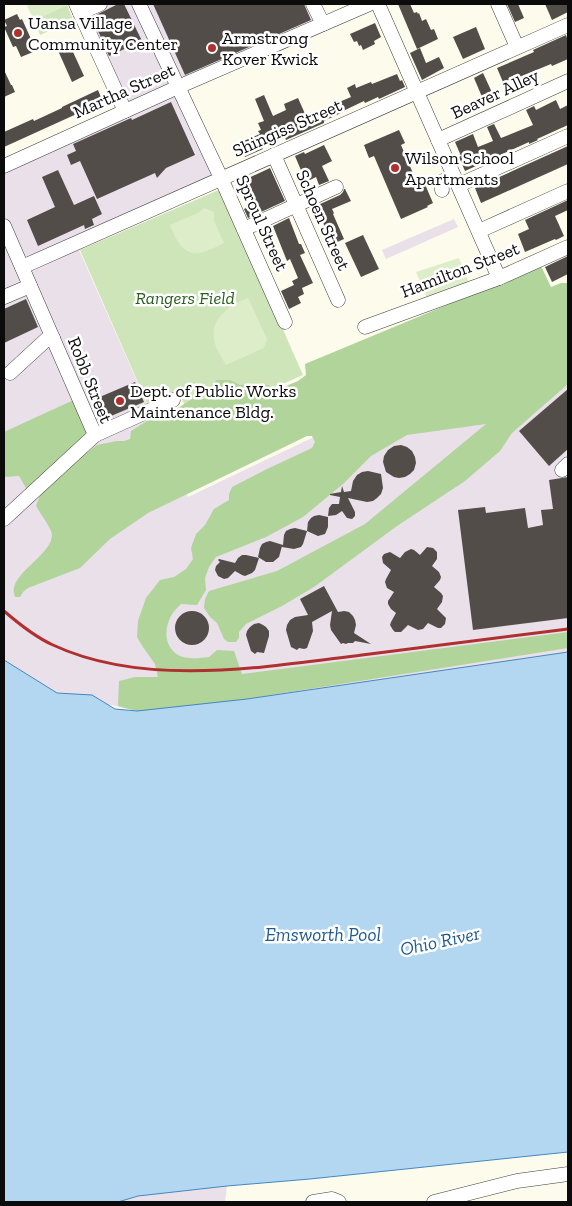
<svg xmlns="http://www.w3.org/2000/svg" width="572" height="1206" font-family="'Zilla Slab',serif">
<rect width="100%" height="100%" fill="#fdfbeb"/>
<!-- industrial -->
<g fill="#e9e0ea">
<path d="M100 4H313L323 24 178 87 221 178 76 243 188 497 568 316V652L247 699 137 711 57 693 4 660V166L125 111 80 13Z"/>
<path d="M454 219 458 227 386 259 382 250Z"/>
<path d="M227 1186 225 1202H118L138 1196Z"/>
</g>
<!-- green -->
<g fill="#cde5b8">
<path d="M67 5 73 20 40 35 34 20Z"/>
<path d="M221 189 303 375 193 424 178 390 147 403 80 250Z"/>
</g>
<!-- forest -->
<g fill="#b0d499">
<path d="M541 266 551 287 561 283H568V384L512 433 500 451 465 481 397 526 314 587 282 606 246 624 239 632V638L236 642H228L224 639 217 623 210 617 204 608 205 599 209 591 277 571 365 524 486 424 407 435 371 456 343 484 303 517 266 537 216 557 209 567 205 578 206 590 197 605 181 604C177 608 173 612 171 616 164 630 164 646 178 655 186 660 200 658 209 657L217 650 234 651 242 674 568 632V648L164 712H140L118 706 119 681 135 677H158L155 664 143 647 137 637 138 621 146 598 160 580 174 577 186 569 193 559 191 548 196 534 205 525 214 509 229 500V494L232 487 265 470 312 448 315 442 312 436H307L148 513 110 539 80 568 28 588 23 592 20 597H15C5 575 53 556 52 534 51 528 40 513 36 506L40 495 71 465 97 445 117 441H124L130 439 131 431 147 421 161 413 178 408 197 396 202 399H206L209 388 217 380H230L240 385 256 383 268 385 274 391 298 381 306 375 305 364Z"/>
<path d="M78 398 94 434 29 493 19 476 4 477V432Z"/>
</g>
<!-- pitch -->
<g fill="#deedc9">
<path d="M32 4H64L65 6 34 20 27 6Z"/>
<path d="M204 208 214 212V221L224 243C194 259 183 258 170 225L198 213Z"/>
<path d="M459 258 469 283 427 298 416 272Z"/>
<path d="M248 298 267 339 264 348 226 365C222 358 217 351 215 344 208 319 229 306 248 298Z"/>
</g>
<!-- water -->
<path fill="#b4d7f1" stroke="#4188c2" d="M568 652V1152L310 1179 227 1186 138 1196 118 1202H4V660L57 693 92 695 115 709 137 711 247 699Z"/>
<!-- building -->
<g fill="#534d49">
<path d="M118 4H124L142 41 109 56 92 17Z"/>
<path d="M153 4H304L311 20 185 75Z"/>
<path d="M398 4H410L414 13 417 12 418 14 419 13 422 21 426 19 431 30 434 29 438 39 417 49Z"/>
<path d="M507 4H518L524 18 515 22Z"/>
<path d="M545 4H568V12L552 20Z"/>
<path d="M17 14 20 20 22 19 31 39 28 41 33 52 21 57 16 46 13 47 4 27 7 26 4 20Z"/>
<path d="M375 23 381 37 374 41 375 44 363 50 361 45 359 46 357 41 354 42 350 34Z"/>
<path d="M476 27 485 49 463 59 453 37Z"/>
<path d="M566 35 568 41V59L552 66 551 64 512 80 511 79 503 82 497 68 534 52 533 50Z"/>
<path d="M68 41 84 76 72 82 56 46Z"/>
<path d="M420 48 426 63 439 57 444 68 422 80 410 53Z"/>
<path d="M4 70 11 85H12L15 92 4 97Z"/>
<path d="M483 73 495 99 485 104 474 78Z"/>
<path d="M397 74 400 81 402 80 405 87 379 99 378 97 365 103 364 101 343 111V112L324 121V123L286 140 284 135 261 145 263 149 245 157 239 143 260 134 258 131 261 130 258 123 264 121 255 99 264 95 273 116 286 110 284 104 298 98 306 116 351 97 347 88 355 84 356 88 371 82 372 84Z"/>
<path d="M98 90 103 102 4 147V132L33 119 34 121 62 108V107Z"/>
<path d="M556 100 560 109 568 105V125L537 139 538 140 529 144V142L465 171 459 157 461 156 455 142 473 134 478 147 493 141 487 127 494 124 501 138 511 134 533 125 526 110 534 106 536 110Z"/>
<path d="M171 102 195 155 166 168 157 178 155 173 97 199 80 161 71 165 67 155 76 151 73 144 131 118 132 120Z"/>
<path d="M399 130 405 143 401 145 415 178 421 175 433 203 427 206 428 207 401 219 374 156 369 158 364 145Z"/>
<path d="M324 145 332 161 322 166 329 181 319 185 316 177 306 182 295 156 304 152 305 154Z"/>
<path d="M568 146V164L481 203 475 188Z"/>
<path d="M270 168 285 201 248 218 244 209 254 204 244 180Z"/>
<path d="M58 170 74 205 94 196 102 214 92 219 94 225 85 229 84 225 38 246 27 220 55 207 42 177Z"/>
<path d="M344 189H345L351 201 332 209 334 213 333 214 344 239 333 244 320 216 318 217 315 210 320 208 318 205 340 195 343 192Z"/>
<path d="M568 200V210L555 216 564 236 556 240 555 239 525 252 518 234 529 229 525 220Z"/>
<path d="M289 218 299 244H301L305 253 300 255 313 283 302 288 304 294 298 297 301 303 289 309 281 291 294 285 292 281 298 278 290 259 287 261 273 226Z"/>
<path d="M363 235 379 269 361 277 345 243Z"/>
<path d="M568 256V274L552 282 545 267Z"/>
<path d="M26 299 38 327 4 343V309Z"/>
<path d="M135 382 144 402 104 419 95 399Z"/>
<path d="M568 389V449L549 466 519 431Z"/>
<path d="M401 445 407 447 412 451 415 457 416 463 414 470 410 474 405 477 399 478 394 477 386 472 383 462 384 456 388 450 394 446Z"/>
<path d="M368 471 381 474 383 488 381 494 377 498 373 501 367 502 348 498 355 512V516L352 519 347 518 342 511 336 515 328 516 329 508 332 504H339L340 497 330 495V494L341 492 342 486 344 492 351 491 353 481 357 475 362 472Z"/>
<path d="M568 477V618L473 630 458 510 485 507 486 513 525 508 528 528 543 525 541 510 553 509 549 480Z"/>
<path d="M319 515 328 517V527L325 534 318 536 307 531 308 522 311 518 314 516Z"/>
<path d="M295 528 307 531 303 544 301 547 294 549 282 547V546L279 557 273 562H266L258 557 260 548 262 544 266 542 270 541 283 545 284 535 286 531 290 529Z"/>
<path d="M427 547 433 548 437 552V559L432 566 439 572 441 577 440 580 434 587 441 593 443 596 442 602 437 609 446 618 445 624 441 628H438L428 623 423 629 418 630 408 625 401 632H395L393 630 390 625 391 622 396 613 391 609 388 604V601L394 592 387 588 385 582 386 579 391 570 383 563 382 557 384 554 390 552 400 558 405 552 411 549 414 550 420 555Z"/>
<path d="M242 555H246L259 558 255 570 252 573 245 576 242 575 235 571 228 578 224 579 218 576 215 570 216 566 220 562 218 560 219 559 235 563 238 558Z"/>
<path d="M324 586 338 612 344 611 349 612 353 616 355 620 356 625 354 633 371 644 355 641 353 643H348L346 644 343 643 341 644 331 630 330 625 332 611 312 622 313 631 307 648 304 649 299 648 297 650 291 647 286 630 287 625 290 620 295 617 308 615 300 599Z"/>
<circle cx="192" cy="628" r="17"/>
<path d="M259 623 263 625 266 627 269 631V636L264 653 257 652 255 654 251 651 246 635 247 631 250 627 254 624Z"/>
</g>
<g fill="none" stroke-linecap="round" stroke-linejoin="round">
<defs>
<g id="minor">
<path d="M76 4 125 111"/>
<path d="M139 4 221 178 285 322"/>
<path d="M313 4 323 24"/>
<path d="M378 4 499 278"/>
<path d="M498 4 517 47"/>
<path d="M80 13 100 4"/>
<path d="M438 140 568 81"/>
<path d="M274 155 338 300"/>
<path d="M4 166 178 87 369 4"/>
<path d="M459 185 568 136"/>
<path d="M442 190 441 184 443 181 454 176"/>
<path d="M4 226 95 435 4 519"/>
<path d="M244 229 336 187"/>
<path d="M479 231 568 191"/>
<path d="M22 267 568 25"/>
<path d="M4 297 30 286"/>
<path d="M365 327 499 278 568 247"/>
<path d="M10 373 47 339 53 338"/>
<path d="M95 435 173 400"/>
<path d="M562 470 568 464"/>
<path d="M313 1202 332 1199 339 1202"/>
<path d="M434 1202 517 1181 568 1174"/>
</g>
</defs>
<!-- minor casing -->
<use href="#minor" stroke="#3e3e3e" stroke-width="15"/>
<!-- minor -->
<use href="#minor" stroke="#fff" stroke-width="14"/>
<!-- rail -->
<path stroke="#b02f2f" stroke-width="3" d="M4 611C19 624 35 637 53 645 145 688 264 667 362 655 431 646 500 638 568 629"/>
</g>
<!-- markers -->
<g fill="#b02f2f" stroke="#fff" stroke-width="2">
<circle cx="18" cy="33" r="5"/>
<circle cx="212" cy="48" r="5"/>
<circle cx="395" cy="168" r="5"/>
<circle cx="120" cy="401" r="5"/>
</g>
<g text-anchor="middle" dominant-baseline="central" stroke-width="5" stroke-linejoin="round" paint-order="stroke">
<!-- poi labels -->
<g font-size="18" fill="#0b0b0b" stroke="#fff" text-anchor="start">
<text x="28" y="23">Uansa Village<tspan x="28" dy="21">Community Center</tspan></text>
<text x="222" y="38">Armstrong<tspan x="222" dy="21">Kover Kwick</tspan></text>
<text x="405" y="158">Wilson School<tspan x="405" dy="21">Apartments</tspan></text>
<text x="130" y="391">Dept. of Public Works<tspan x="130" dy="21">Maintenance Bldg.</tspan></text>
</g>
<!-- street labels -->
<g font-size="18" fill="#0b0b0b" stroke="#fff">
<text transform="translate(124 91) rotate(-24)">Martha Street</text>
<text transform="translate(495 94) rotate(-25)">Beaver Alley</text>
<text transform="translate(287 128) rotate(-24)">Shingiss Street</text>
<text transform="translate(323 220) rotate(66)">Schoen Street</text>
<text transform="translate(262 223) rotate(66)">Sproul Street</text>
<text transform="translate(460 270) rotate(-21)">Hamilton Street</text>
<text transform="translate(90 380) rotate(68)">Robb Street</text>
</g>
<!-- park labels -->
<g font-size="18" font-style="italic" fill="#2b5d21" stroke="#fff">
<text x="185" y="298">Rangers Field</text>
</g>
<!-- water labels -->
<g font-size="19" font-style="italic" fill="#1f5a92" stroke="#fff">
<text x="323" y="934">Emsworth Pool</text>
<text transform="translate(440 941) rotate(-12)">Ohio River</text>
</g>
</g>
<!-- border -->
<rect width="572" height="1206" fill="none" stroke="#0b0b0b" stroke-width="10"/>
</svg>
